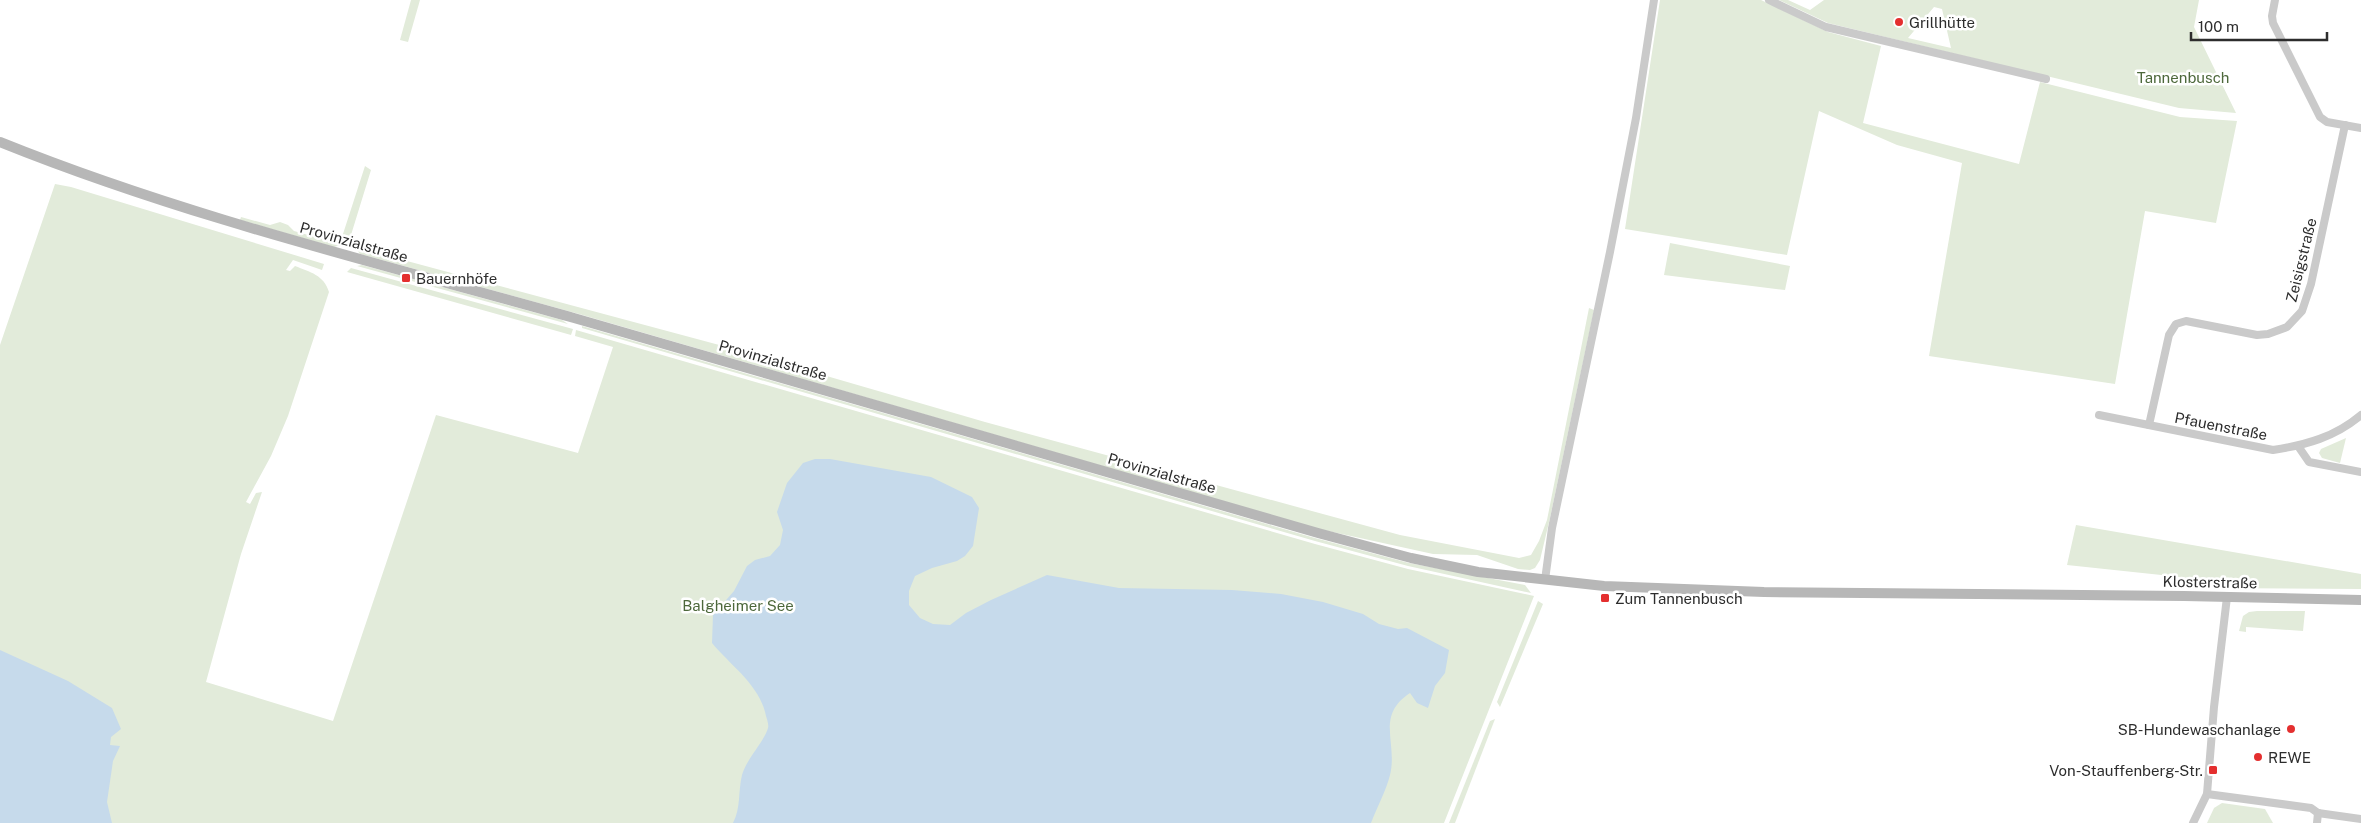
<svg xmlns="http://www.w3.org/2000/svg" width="2361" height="823" font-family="'Public Sans',sans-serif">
<rect width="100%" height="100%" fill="#fff"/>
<!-- green -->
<g fill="#e2ebda" fill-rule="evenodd">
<path d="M411 0H420L408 42 400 40Z"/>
<path d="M1660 0H1761L1828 32 1881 46 1863 123 2019 164 2040 82 2180 117 2237 121 2216 223 2145 211 2115 384 1929 356 1962 163 1897 145 1819 111 1787 255 1625 229Z"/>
<path d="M1779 0H1788L1810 10 1824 0H2199L2194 27 2236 113 2179 108 1828 23ZM1934 7 1942 9 1951 48 1908 38Z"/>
<path d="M365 166 371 170 351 235 344 244 334 247 240 220 241 217 270 225 280 222 288 225 294 231 337 243 342 237Z"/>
<path d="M55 184 71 187 324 264 322 270 293 260 286 270 290 271 295 266C310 272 324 275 329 292L288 416 271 456 246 502 250 504 256 493 262 492 241 554 206 682 333 721 436 415 578 453 613 347 575 336 576 330 1315 544 1408 569 1534 596 1444 823H0V345Z"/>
<path d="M1670 243 1790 266 1785 290 1664 275Z"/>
<path d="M355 247 723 346 985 422 1400 535 1519 558 1531 555 1539 541 1547 520 1589 308 1594 310 1550 518 1540 560 1535 568 1530 570 1518 569 1477 555 1433 554 1319 529 579 314 360 254Z"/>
<path d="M362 265 562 320 568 324 357 266Z"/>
<path d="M351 268 573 329 571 335 347 272Z"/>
<path d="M582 326 1315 538 1409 563 1525 585 1531 593 1408 566 1315 541 582 328Z"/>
<path d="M2346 438 2340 463 2322 458 2319 453 2321 449Z"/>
<path d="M2076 525 2361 574V589L2205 588 2199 579 2067 565Z"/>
<path d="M1538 601 1543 604 1500 707 1497 702Z"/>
<path d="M2257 611H2305L2303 631 2246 627V632L2239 631 2243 616 2249 612Z"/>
<path d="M1495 719 1455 823H1449L1490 721Z"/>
<path d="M2222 803 2265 809 2273 823H2207L2214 808Z"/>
</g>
<!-- water -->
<g fill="#c6daeb">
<path d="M815 459H830L931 477 972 497 979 508 973 546 965 556 957 561 932 568 915 576 909 591V605L920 618 933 624 950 625 966 613 991 600 1047 575 1119 588 1232 590 1281 594 1323 602 1363 614 1379 624 1398 629 1407 628 1449 650 1445 673 1435 686 1428 708 1417 703 1410 693C1375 716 1398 743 1390 775 1386 791 1377 807 1371 823H733C741 808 738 791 742 775 746 760 765 740 768 728 769 725 767 719 766 716 760 685 731 666 712 643L713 615 734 591 747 566 755 560 770 556 780 545 783 530 777 512 787 483 803 463Z"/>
<path d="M0 650 68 681 112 708 121 729 111 737 110 745 120 746 113 761 107 802 112 823H0Z"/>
</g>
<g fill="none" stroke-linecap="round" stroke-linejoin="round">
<!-- street -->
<g stroke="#cacaca" stroke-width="8">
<path d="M1769 0 1826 27 2046 79"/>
<path d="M2275 0 2272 16 2273 23 2320 117 2327 122 2361 128"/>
<path d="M2099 415 2273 450C2306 445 2335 437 2361 415"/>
<path d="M2149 425 2169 335 2176 324 2186 321 2257 335 2268 334 2287 327 2302 311 2311 284 2345 125"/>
<path d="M2298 446 2309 462 2361 472"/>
<path d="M1545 580 1552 528 1610 252 1636 118 1654 0"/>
<path d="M2207 794 2311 808 2318 813"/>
<path d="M2318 813 2361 819"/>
<path d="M2193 823 2207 794 2214 707 2227 597"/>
<path d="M2317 823 2318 813"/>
</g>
<!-- secondary -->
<path stroke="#b7b7b7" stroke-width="10" d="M0 142C186 217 382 264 574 318 823 388 1070 463 1318 533L1411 558 1478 572 1604 586 1764 592 2184 596 2361 600"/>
</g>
<!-- markers -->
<g fill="#e42f2f" stroke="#fff" stroke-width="2">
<circle cx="1899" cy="22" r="5"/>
<rect x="401" y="273" width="10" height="10" rx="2.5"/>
<rect x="1600" y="593" width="10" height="10" rx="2.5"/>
<circle cx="2291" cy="729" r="5"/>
<circle cx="2258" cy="757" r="5"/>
<rect x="2208" y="765" width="10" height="10" rx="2.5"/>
</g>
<g text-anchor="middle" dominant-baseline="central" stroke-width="5" stroke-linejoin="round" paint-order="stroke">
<!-- poi labels -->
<g font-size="15" fill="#2d2d2d" stroke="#fff" text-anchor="start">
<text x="1909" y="22">Grillhütte</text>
<text x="416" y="278">Bauernhöfe</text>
<text x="1615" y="598">Zum Tannenbusch</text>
<text x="2281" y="729" text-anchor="end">SB-Hundewaschanlage</text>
<text x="2268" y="757">REWE</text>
<text x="2203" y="770" text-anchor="end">Von-Stauffenberg-Str.</text>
</g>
<!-- park labels -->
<g font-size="15" fill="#4d683b" stroke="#fff">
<text x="2183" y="77">Tannenbusch</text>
<text x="738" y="605">Balgheimer See</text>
</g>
<!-- street labels -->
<g font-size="15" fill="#2d2d2d" stroke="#fff">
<text transform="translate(354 242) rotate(16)">Provinzialstraße</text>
<text transform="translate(2301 260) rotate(-76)">Zeisigstraße</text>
<text transform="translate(773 360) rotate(16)">Provinzialstraße</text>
<text transform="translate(2221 426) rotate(11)">Pfauenstraße</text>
<text transform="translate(1162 473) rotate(16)">Provinzialstraße</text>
<text transform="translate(2210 582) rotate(1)">Klosterstraße</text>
</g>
</g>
<!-- scale -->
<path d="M2191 32v8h136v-8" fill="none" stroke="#2d2d2d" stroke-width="2.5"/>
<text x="2198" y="32" font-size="15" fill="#2d2d2d" stroke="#ffffff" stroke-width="4" paint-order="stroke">100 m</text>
</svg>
